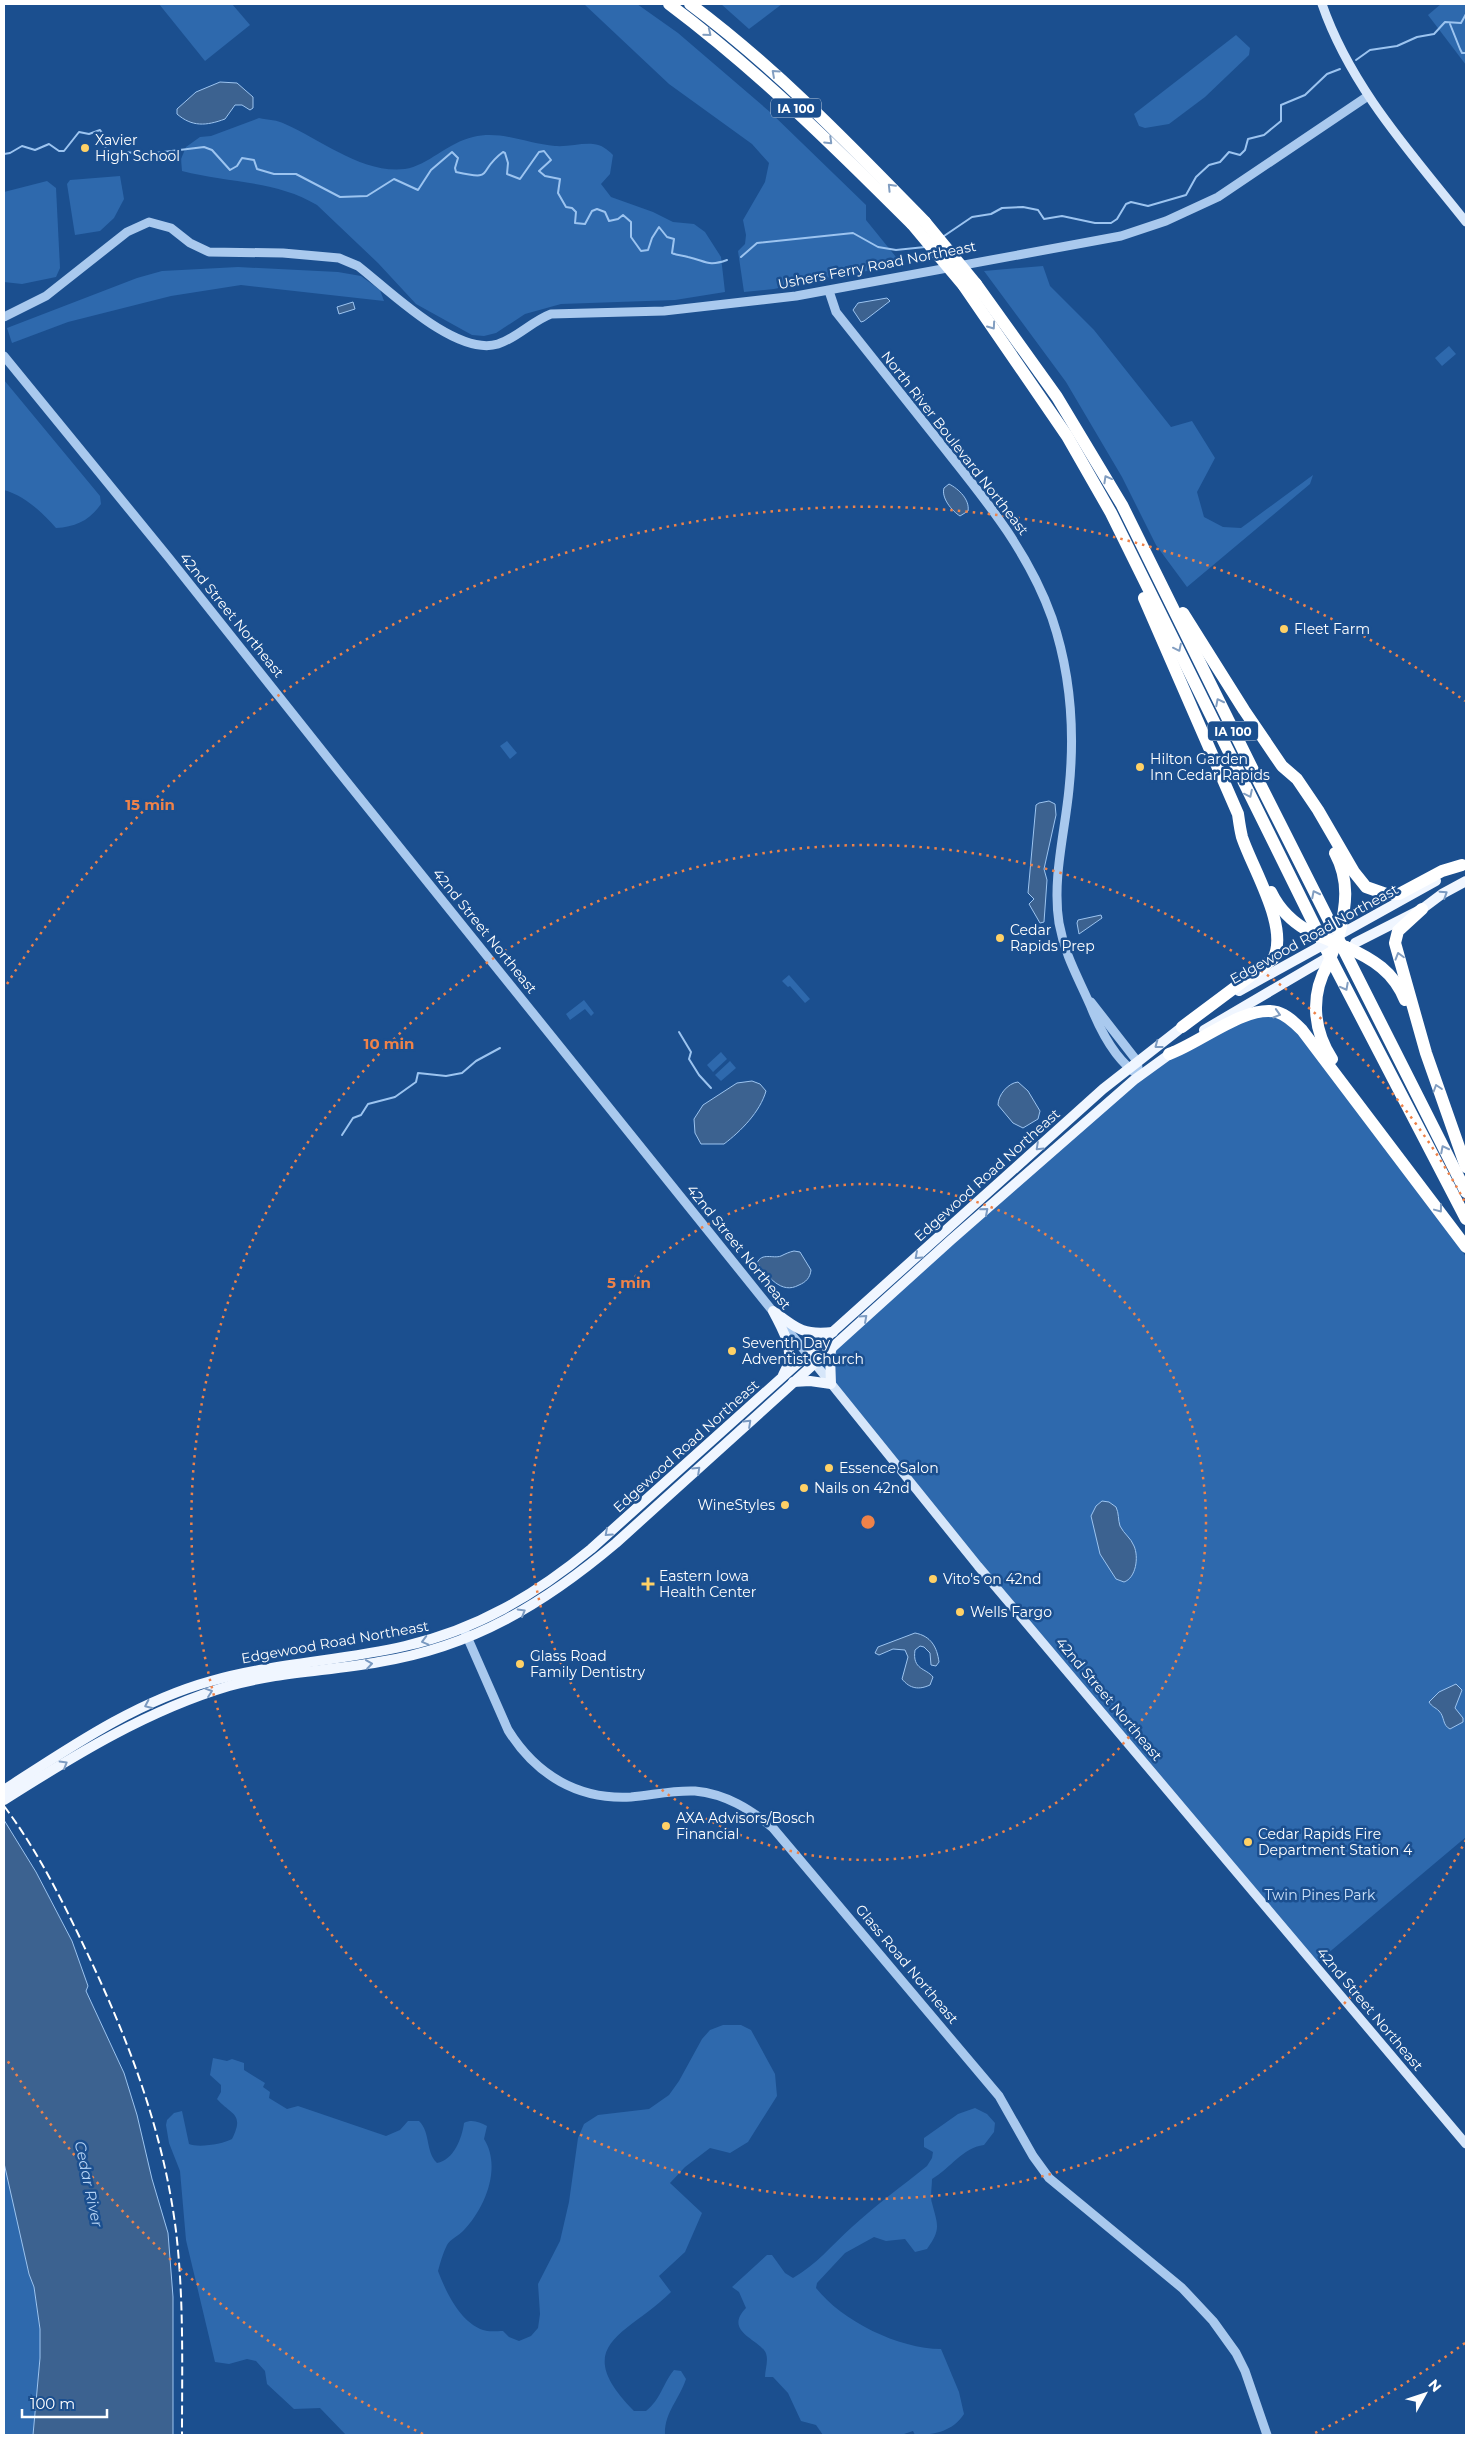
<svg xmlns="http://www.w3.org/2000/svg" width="1470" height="2439" font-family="Montserrat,sans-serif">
<rect width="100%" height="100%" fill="#1b4f8f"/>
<!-- green -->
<g fill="#2e69ad">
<path d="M159 4H232L250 25 205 61Z"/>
<path d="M584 4H637L678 33 770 112 866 205V220L896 257 893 267 835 276 774 289 744 292 738 251 745 244 746 235 743 220 765 182 769 163 752 144 669 84Z"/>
<path d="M721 4H782L749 29Z"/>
<path d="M1441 4H1466V65L1428 15Z"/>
<path d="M1236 35 1250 48 1249 55 1205 97 1169 124 1145 128 1139 126 1134 114Z"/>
<path d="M259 118C268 120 278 120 285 124 322 140 362 174 405 169 427 166 449 142 473 137 502 130 527 144 555 146 568 147 581 143 593 144 602 145 607 149 613 155L610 174 601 184 611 197 653 212 673 222 694 224 705 232 721 257 725 292 675 300 561 304 525 314 496 333 484 336 472 335 416 304 378 263 317 205C276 180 227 183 182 171L181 159 186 147 200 137 211 136Z"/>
<path d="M120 176 124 199 114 218 100 231 75 235 67 184 70 180Z"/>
<path d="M47 181 56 188 60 268 56 277 22 284 4 282V192Z"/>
<path d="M1043 266 1050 286 1094 330 1171 427 1192 421 1215 458 1197 492 1204 517 1223 527 1241 528 1313 475 1310 484 1187 587 1156 545 1122 477 1066 382 984 271Z"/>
<path d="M238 267 338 272 361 276 380 290 384 301 241 285 171 296 68 322 12 343 7 328 137 278 162 271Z"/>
<path d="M1449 346 1456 354 1442 366 1435 358Z"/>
<path d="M4 380 100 496 101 504C90 520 76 527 56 528 42 512 25 496 4 490Z"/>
<path d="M507 741 517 753 510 759 500 746Z"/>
<path d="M789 975 810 999 805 1003 790 986 788 987 782 981Z"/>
<path d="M584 1000 594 1013 591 1016 585 1009 570 1020 566 1014Z"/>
<path d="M1254 1012 1292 1020 1447 1228 1466 1257V1837L1314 1965 814 1362 1169 1054Z"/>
<path d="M721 1052 727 1059 713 1072 707 1065Z"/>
<path d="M730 1061 736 1068 721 1081 715 1075Z"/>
<path d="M723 2025H741L751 2030 775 2074 777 2096 748 2142 730 2153 710 2148 685 2167 670 2183 702 2213 685 2252 659 2276 671 2292C628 2335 568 2344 634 2411H646C661 2399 662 2385 674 2370L681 2371 686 2379C679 2400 664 2413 665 2435H346L320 2408 294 2409 267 2384 265 2371 256 2361 247 2359 229 2364 215 2362 186 2240 180 2171 169 2143 166 2125 167 2120 174 2113 182 2111 189 2144C199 2148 223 2144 232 2139 245 2113 231 2115 217 2099L221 2092V2085L210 2075 213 2058 227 2061 232 2059 244 2063V2070L265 2083 263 2087 270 2092 269 2098 287 2109 298 2106 386 2136 400 2130 408 2121H419C431 2133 425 2151 437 2163 454 2160 462 2138 464 2123 472 2119 479 2122 487 2126L484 2139C502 2167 485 2208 464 2230 459 2236 450 2239 447 2245 443 2253 440 2263 438 2271 446 2292 460 2322 483 2330 488 2332 497 2331 503 2331L509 2337 519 2341 531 2336 538 2328 540 2314 538 2284 560 2241 569 2202 578 2138 584 2124 598 2115 649 2109 669 2095 679 2081 702 2039 710 2030Z"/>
<path d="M975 2108 987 2114 995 2123 994 2132 984 2145C962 2148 951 2168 932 2179 932 2186 930 2197 932 2203 938 2226 941 2229 927 2249L915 2252 905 2239 886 2241 874 2237 845 2253 817 2283 816 2288C842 2321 899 2349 941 2349L959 2392 964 2414C953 2431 935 2435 915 2435L913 2431 901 2435H823L816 2425 801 2421 788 2393 773 2377H765C765 2369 770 2357 764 2350 753 2337 725 2330 746 2308L739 2292 732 2287 767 2255H772L785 2273 793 2278C816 2265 832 2245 852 2227 876 2205 902 2186 927 2166L932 2158 933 2152 924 2147V2138L958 2114Z"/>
<path d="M4 2159 29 2274 34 2287 40 2329V2358L33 2435H4Z"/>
</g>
<!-- water -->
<g fill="#3c6290" stroke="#9cc4f0">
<path d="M220 82 237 83 253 97V108L250 110 242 105H235L225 119C206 126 192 127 177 114V109L196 92Z"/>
<path d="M887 298 890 301 864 321 861 322 853 310 858 303Z"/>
<path d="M353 302 355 309 339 314 337 307Z"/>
<path d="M949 484C959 489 970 500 968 511L960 516C952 511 941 498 944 488Z"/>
<path d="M1049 801 1055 804 1056 815 1044 869 1047 880 1044 922 1040 923 1029 904 1034 899 1028 893 1036 805 1039 803Z"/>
<path d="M1101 915 1102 918 1079 934 1077 923 1078 920Z"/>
<path d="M752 1081 760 1084 766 1091C760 1112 741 1131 724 1144H701L695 1133 694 1119 703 1105 737 1083Z"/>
<path d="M1018 1082 1028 1091 1040 1111 1038 1119 1023 1128 1013 1123 998 1105C998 1095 1008 1083 1018 1082Z"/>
<path d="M794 1251 800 1252 811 1270C810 1278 806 1282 799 1285 781 1295 768 1276 757 1263 762 1252 773 1259 781 1256 785 1254 789 1252 794 1251Z"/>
<path d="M1102 1501 1109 1502 1116 1507C1119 1513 1118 1520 1120 1526 1124 1534 1131 1538 1134 1546 1139 1557 1136 1578 1124 1582L1116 1579 1100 1554 1091 1516 1096 1506Z"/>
<path d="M915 1633C931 1636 937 1647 939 1662L936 1666 931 1665 930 1653 924 1647 920 1646 915 1650C912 1670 926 1668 933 1677L930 1685C919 1690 910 1689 902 1679L908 1657 905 1650 893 1649 879 1655 875 1653 878 1647Z"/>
<path d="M1456 1684 1462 1690 1455 1708 1463 1718V1722L1450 1729C1442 1725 1445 1717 1439 1711 1435 1707 1432 1707 1429 1702L1439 1692Z"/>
<path d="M4 1820 36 1872 72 1941 88 1986 86 1991 124 2073 137 2115 152 2179 168 2233 173 2297V2435H33L40 2358V2329L34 2287 29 2274 4 2163Z"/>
</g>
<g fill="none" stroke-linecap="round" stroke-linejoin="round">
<!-- stream -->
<g stroke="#9cc4f0" stroke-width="2">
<path d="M1450 24 1460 49 1462 53H1466"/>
<path d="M1356 60 1370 50 1397 46 1417 37 1434 34 1445 22 1461 23 1466 14"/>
<path d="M4 154 10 153 22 146 35 150 49 144 59 151H64L79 132 89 134 100 130 106 138 105 155 114 161 124 152 147 154 204 147 212 150 230 170 237 166 242 158 254 160 257 169 274 174H296L340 197 367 196 394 179 418 190 431 170 452 152 458 158 455 168 456 172C496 181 476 172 503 152L505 153 508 163 507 174 520 179 539 152 544 151 551 160 539 171 545 176 560 179 558 193 566 207 572 208 576 212 575 223 585 224 592 211 597 209 605 212 609 221 618 219 623 215 631 222V237L641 251 648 250 652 238 659 227 667 237 674 239 672 253C678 256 682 255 688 257 706 261 708 267 727 260"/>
<path d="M944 236 972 217 991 214 1002 208 1023 207 1038 210 1044 219 1062 216 1095 223H1111L1117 219 1126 204 1131 202 1148 206 1186 195 1196 177 1209 165 1220 162 1229 152 1240 155 1245 150 1248 139 1264 135 1281 121V105L1305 95 1327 74 1340 69"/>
<path d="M741 257 757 243 853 233 878 247 896 250 925 247"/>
<path d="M679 1032 691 1052 689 1059 699 1075 711 1088"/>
<path d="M342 1135 353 1118 361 1115 368 1104 395 1097 416 1082 418 1073 446 1076 462 1073 476 1061 500 1048"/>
</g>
<!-- tertiary -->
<g stroke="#a9c9ee" stroke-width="9">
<path d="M829 291 836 312C871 356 906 400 941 444 984 498 1029 552 1052 618 1071 674 1075 731 1069 789 1065 832 1052 879 1059 923 1065 956 1078 977 1091 1007 1101 1032 1117 1062 1140 1076"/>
<path d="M4 317 46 296 127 232 149 222 171 228 190 243 209 252 283 253 339 258 358 266C389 290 456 357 498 344 517 338 532 321 551 314L664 311 796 296 1121 236 1166 221 1218 197 1368 96"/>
<path d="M4 356 169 558 339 772 808 1355"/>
<path d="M1091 1002 1137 1061 1138 1068"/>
<path d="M465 1632 508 1730C536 1775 578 1800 631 1797 653 1795 673 1790 695 1791 726 1794 750 1809 773 1828L999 2096 1033 2156 1049 2178 1182 2288 1213 2321 1236 2353 1245 2371 1267 2435"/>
</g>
<!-- secondary -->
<g stroke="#d6e6fa" stroke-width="9">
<path d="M1322 4C1351 88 1412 154 1466 222"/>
<path d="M808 1355 978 1566 1466 2144"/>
</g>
<!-- primary -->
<g stroke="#f0f6ff" stroke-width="10">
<path d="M1339 935 1436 881"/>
<path d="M1355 943 1422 909 1442 894 1466 881"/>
<path d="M1239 991 1319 947"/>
<path d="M1204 1030 1325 959"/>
<path d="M773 1311C784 1333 797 1351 783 1375"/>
<path d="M776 1313C798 1330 805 1335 833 1332"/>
<path d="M793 1382 810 1381 831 1384 830 1356 832 1346"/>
<path d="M4 1790C69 1748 135 1702 211 1681 275 1663 340 1661 405 1646 476 1630 535 1595 591 1549L1103 1089 1186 1024"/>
<path d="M4 1800C75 1755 148 1710 229 1686 278 1672 330 1671 379 1662 473 1647 545 1603 616 1543L951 1240 1134 1080 1174 1051"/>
</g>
<!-- motorway -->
<g stroke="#fff" stroke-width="12">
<path d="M669 4C757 70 834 146 912 224"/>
<path d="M690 4C776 68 850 145 925 222"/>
<path d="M976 284 1057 397 1122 505 1253 770 1466 1192"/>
<path d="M964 286 1067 436 1111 513 1335 967 1466 1219"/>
<path d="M1144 598 1238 814C1239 821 1240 829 1242 837 1252 868 1290 928 1273 959L1182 1027"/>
<path d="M1183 613 1244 710 1282 766 1297 779 1318 810 1354 872 1366 887 1386 894H1399L1442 871 1462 865"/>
<path d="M1335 853C1350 881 1346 906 1339 935"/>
<path d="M1271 892C1280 911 1293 923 1312 933"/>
<path d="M1422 909 1398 931 1395 943 1426 1053 1466 1167"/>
<path d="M1346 947C1373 959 1394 972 1405 1000"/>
<path d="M1328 964C1310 995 1313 1030 1332 1059"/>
<path d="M1169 1054C1200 1043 1246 1004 1277 1012 1287 1015 1295 1023 1302 1030L1466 1247"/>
</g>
<!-- rail -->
<path stroke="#fff" stroke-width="2" stroke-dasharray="9 4" stroke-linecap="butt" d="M4 1806C35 1847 59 1894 81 1940 126 2033 163 2128 176 2231 184 2299 182 2367 182 2435"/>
<!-- primary-bridge -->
<path stroke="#f0f6ff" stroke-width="10" d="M1319 947 1334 938"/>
<!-- motorway-bridge -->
<g stroke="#fff" stroke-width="12">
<path d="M925 222 976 284"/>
<path d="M912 224 964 286"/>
<path d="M1312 933 1346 947"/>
<path d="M1328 964 1338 938"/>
</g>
</g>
<!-- one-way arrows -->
<defs><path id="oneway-chevron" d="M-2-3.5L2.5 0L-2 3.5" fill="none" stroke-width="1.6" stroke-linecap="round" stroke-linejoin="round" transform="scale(1.25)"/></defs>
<g stroke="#829ec1">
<use href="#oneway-chevron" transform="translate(708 33) rotate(39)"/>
<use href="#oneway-chevron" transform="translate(775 73) rotate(-138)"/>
<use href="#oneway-chevron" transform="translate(829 141) rotate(44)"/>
<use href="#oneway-chevron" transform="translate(891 187) rotate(-134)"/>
<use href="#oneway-chevron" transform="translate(992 326) rotate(55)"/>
<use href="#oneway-chevron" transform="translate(1107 479) rotate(-119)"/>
<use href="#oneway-chevron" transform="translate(1178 648) rotate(64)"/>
<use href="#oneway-chevron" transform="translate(1219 702) rotate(-117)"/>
<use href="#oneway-chevron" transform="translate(1249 794) rotate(64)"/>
<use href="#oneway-chevron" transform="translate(1315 894) rotate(-117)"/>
<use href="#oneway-chevron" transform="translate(1399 956) rotate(-106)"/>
<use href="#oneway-chevron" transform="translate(1345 987) rotate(62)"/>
<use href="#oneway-chevron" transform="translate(1277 1014) rotate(17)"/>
<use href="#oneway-chevron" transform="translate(1437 1088) rotate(-108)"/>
<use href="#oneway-chevron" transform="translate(1444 1149) rotate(-117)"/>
<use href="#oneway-chevron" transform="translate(1439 1209) rotate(53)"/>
</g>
<g stroke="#7b9ac1">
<use href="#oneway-chevron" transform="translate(1444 894) rotate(-33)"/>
<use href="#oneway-chevron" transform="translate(1158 1045) rotate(143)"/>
<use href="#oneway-chevron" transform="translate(1039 1147) rotate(137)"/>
<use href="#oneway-chevron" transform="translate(985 1211) rotate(-41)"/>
<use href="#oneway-chevron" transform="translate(918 1256) rotate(138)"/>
<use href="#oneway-chevron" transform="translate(864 1318) rotate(-42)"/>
<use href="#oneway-chevron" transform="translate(748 1423) rotate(-43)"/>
<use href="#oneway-chevron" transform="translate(697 1470) rotate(-43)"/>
<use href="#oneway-chevron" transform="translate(608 1533) rotate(138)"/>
<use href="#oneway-chevron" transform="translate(522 1612) rotate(-30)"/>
<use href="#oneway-chevron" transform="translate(425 1641) rotate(165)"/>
<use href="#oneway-chevron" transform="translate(369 1664) rotate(-8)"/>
<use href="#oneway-chevron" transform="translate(209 1692) rotate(-19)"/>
<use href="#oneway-chevron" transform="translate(148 1705) rotate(155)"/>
<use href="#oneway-chevron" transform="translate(64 1764) rotate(-31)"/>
</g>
<!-- distance rings -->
<g fill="none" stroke="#ee8249" stroke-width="2.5" stroke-dasharray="2.5 5">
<circle cx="868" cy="1522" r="338"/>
<path d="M1466 1840A677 677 0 1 1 1466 1204"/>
<path d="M1465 2343A1015 1015 0 0 1 1313 2434M423 2434A1015 1015 0 0 1 7 2060M7 984A1015 1015 0 0 1 1465 701"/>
</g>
<!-- markers -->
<g fill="#ffd166" stroke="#1b4f8f" stroke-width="2">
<circle cx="85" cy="148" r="5"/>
<circle cx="1284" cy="629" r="5"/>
<circle cx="1140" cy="767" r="5"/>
<circle cx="1000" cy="938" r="5"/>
<circle cx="732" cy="1351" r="5"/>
<circle cx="829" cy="1468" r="5"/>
<circle cx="804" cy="1488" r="5"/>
<circle cx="785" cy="1505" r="5"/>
<circle cx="933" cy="1579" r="5"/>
<path d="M645.5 1576.5h5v5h5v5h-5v5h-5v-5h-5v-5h5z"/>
<circle cx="960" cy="1612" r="5"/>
<circle cx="520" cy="1664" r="5"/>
<circle cx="666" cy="1826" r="5"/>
<circle cx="1248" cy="1842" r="5"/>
</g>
<g text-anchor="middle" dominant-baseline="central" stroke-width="5" stroke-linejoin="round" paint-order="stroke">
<!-- shield labels -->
<g fill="#1b4f8f" stroke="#bbcadd" stroke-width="1">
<rect x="771" y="98.5" width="50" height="19" rx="4"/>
<rect x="1208" y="721.5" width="50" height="19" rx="4"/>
</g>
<g font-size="12" font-weight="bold" fill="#fff">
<text x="796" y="108">IA 100</text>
<text x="1233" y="731">IA 100</text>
</g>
<!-- poi labels -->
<g font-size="14" fill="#fff" stroke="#1b4f8f" text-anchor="start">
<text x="95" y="140">Xavier<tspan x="95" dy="16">High School</tspan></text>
<text x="1294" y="629">Fleet Farm</text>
<text x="1150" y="759">Hilton Garden<tspan x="1150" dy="16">Inn Cedar Rapids</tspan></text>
<text x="1010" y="930">Cedar<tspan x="1010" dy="16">Rapids Prep</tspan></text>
<text x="742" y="1343">Seventh Day<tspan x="742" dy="16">Adventist Church</tspan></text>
<text x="839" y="1468">Essence Salon</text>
<text x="814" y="1488">Nails on 42nd</text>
<text x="775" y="1505" text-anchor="end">WineStyles</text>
<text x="659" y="1576">Eastern Iowa<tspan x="659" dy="16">Health Center</tspan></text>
<text x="943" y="1579">Vito's on 42nd</text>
<text x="970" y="1612">Wells Fargo</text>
<text x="530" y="1656">Glass Road<tspan x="530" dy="16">Family Dentistry</tspan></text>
<text x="676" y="1818">AXA Advisors/Bosch<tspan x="676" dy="16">Financial</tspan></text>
<text x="1258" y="1834">Cedar Rapids Fire<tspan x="1258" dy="16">Department Station 4</tspan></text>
</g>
<!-- street labels -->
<g font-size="14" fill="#fff" stroke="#1b4f8f">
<text transform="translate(877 265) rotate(-11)">Ushers Ferry Road Northeast</text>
<text transform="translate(955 443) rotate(52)">North River Boulevard Northeast</text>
<text transform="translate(232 615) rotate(51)">42nd Street Northeast</text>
<text transform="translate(485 931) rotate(51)">42nd Street Northeast</text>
<text transform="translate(1314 934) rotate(-29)">Edgewood Road Northeast</text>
<text transform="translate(987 1175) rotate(-42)">Edgewood Road Northeast</text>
<text transform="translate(739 1247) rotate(51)">42nd Street Northeast</text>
<text transform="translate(686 1446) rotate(-42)">Edgewood Road Northeast</text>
<text transform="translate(335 1642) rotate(-10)">Edgewood Road Northeast</text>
<text transform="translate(1109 1699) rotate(50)">42nd Street Northeast</text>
<text transform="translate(907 1964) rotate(50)">Glass Road Northeast</text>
<text transform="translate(1370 2009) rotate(50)">42nd Street Northeast</text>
</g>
<!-- park labels -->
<g font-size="14" fill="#cfe3fa" stroke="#1b4f8f">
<text x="1320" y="1895">Twin Pines Park</text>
</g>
<!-- water labels -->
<g font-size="15" font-style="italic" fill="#b5d3f5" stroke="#1b4f8f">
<text transform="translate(89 2184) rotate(78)">Cedar River</text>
</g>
</g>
<circle cx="868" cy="1522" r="8" fill="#ee8249" stroke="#1b4f8f" stroke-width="2.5"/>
<g font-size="15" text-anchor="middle" font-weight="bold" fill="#ee8249" stroke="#1b4f8f" stroke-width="5" stroke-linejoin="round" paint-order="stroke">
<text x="150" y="810">15 min</text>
<text x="389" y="1049">10 min</text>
<text x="629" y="1288">5 min</text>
</g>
<!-- border -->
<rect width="1470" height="2439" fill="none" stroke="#ffffff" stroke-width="10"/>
<!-- north arrow -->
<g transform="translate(1425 2394) rotate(50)" stroke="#1b4f8f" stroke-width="4" paint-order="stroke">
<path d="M0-4L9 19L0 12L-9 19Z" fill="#ffffff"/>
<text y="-8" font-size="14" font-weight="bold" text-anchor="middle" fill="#ffffff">N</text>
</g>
<!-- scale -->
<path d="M22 2409v8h85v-8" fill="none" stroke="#ffffff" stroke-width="2.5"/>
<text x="30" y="2409" font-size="15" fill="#ffffff" stroke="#1b4f8f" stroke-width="4" paint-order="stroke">100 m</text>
</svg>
